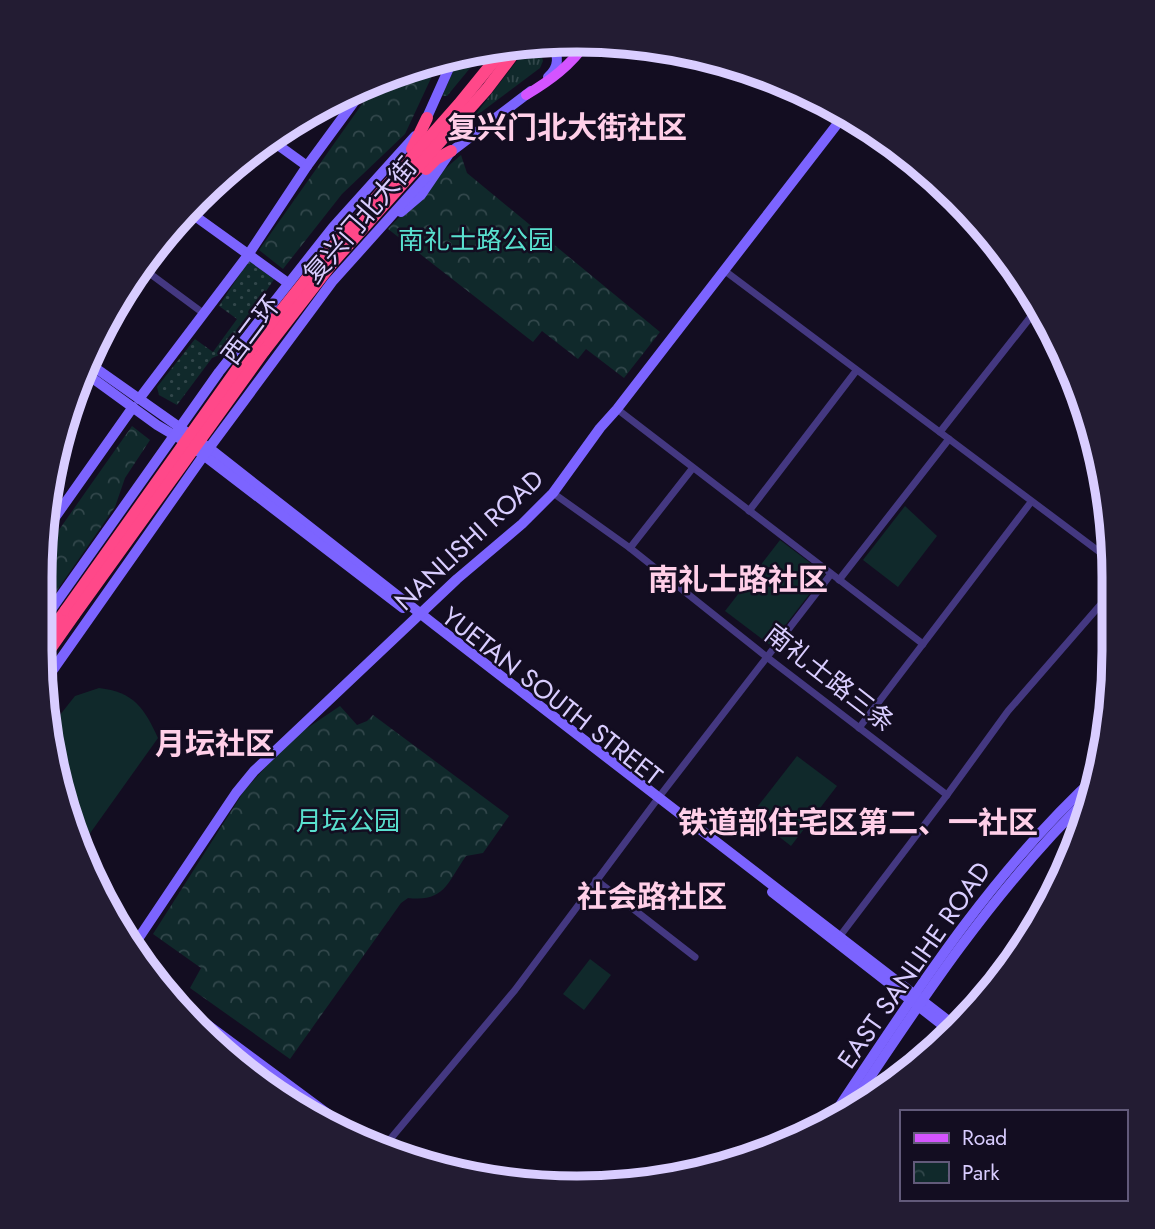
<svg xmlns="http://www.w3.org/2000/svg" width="1155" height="1229" font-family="Jost,'Noto Sans SC',sans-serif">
<defs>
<pattern id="grass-tufts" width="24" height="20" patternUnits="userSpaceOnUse" patternTransform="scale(1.75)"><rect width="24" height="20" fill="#10292b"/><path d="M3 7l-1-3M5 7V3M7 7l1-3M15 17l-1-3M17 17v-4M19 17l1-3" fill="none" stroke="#32474b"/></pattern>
<pattern id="park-crowns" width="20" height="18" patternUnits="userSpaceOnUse" patternTransform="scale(1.75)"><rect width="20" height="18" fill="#10292b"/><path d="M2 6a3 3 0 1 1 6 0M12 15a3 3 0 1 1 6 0" fill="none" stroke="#32474b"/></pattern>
<pattern id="garden-dots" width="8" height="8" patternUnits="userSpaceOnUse" patternTransform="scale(1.75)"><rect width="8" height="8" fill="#10292b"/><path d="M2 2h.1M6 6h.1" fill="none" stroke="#32474b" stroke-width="1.8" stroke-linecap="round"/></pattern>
</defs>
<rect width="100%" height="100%" fill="#130d21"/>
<!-- grass -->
<g fill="url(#grass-tufts)">
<path d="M532 44 541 53 543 61 540 68 472 119 529 45Z"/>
<path d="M485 50 447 96H442L460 56Z"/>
</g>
<!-- park -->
<g fill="url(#park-crowns)">
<path d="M439 61 405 134 342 194 283 269 259 250 379 80 404 69Z"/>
<path d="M461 155 467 173 660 332 624 378 586 349 578 359 542 331 533 342 388 229 439 174Z"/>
<path d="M132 426 150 440 125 478 115 507 44 609 49 544Z"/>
<path d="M340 706 357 725 367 721 373 715 509 816 483 853 466 856C447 883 445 902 408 898L401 903 290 1059 190 988 201 968 153 934 244 791 291 739Z"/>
</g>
<!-- garden -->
<path fill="url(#garden-dots)" d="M249 260 275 278 224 353 212 358 177 405 159 395 157 387 195 339 213 352 237 319 219 306Z"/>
<!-- pitch -->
<g fill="#10292b">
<path d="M905 506 937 536 898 587 863 560Z"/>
<path d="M780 540 825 574 770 645 725 611Z"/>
<path d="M99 688C134 692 144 708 158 738L81 846 51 757 48 730 75 696Z"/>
<path d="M797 756 837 786 791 846 751 815Z"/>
<path d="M590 959 611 975 584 1010 563 994Z"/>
</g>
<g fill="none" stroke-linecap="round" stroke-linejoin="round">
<!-- street -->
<g stroke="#443881" stroke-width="7">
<path d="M141 267 203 313"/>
<path d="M725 271 1109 559"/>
<path d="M617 409 923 644"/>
<path d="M940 432 1040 305"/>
<path d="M553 493 630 548 768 658 947 795"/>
<path d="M749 511 856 371"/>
<path d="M630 548 692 469"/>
<path d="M839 580 949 439"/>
<path d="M859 728 1031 502"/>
<path d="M596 880 695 957"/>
<path d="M840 936 947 795 1008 711 1108 596"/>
<path d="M382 1149 515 990 659 797 831 574"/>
<path d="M652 1183 658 1176 664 1180"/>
</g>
<!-- secondary -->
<g stroke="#7c64ff" stroke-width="10">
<path d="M548 77C560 67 558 56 553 43"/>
<path d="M424 124 454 57"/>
<path d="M271 140 307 166"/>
<path d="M448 154 531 91"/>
<path d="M188 211 288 283"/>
<path d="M401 212 421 195 451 151"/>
<path d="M87 362 209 448 435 625 959 1029"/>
<path d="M84 372 157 425 189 444 403 608"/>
<path d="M139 399 248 255 307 166 365 87"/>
<path d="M51 523 133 407"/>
<path d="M43 621 219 372 333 227 415 136"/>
<path d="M43 684 204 455 332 282 435 167"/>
<path d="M772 892 954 1034"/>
<path d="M132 948 236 793 254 771 457 579 522 524 553 493 600 428 617 409 845 114"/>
<path d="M166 994 367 1143"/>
<path d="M213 1044 286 1097"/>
<path d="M843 1118C919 1003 994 889 1093 793"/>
<path d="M827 1125C909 1002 989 874 1099 774"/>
</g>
<!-- primary -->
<path stroke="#d454ff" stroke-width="10" d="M526 95C551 80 570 66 587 42"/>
<!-- highway -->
<g stroke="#ff4889" stroke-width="12">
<path d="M412 149 427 118"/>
<path d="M426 169 436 159 451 151"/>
<path d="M255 344 324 257 459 104 507 45"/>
<path d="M264 351 333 262 487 89 521 44"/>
<path d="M41 645 66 610"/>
<path d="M41 662 74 615"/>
</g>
<!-- highway-bridge -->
<g stroke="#ff4889" stroke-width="12">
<path d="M66 610 255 344"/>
<path d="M74 615 264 351"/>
</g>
</g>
<g text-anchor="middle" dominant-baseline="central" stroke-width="5" stroke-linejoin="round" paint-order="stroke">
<!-- street labels -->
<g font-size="26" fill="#d9cdff" stroke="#130d21">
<text transform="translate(360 220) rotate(-49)">复兴门北大街</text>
<text transform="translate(251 330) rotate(-53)">西二环</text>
<text transform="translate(469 540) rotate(-43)">NANLISHI ROAD</text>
<text transform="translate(830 678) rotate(38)">南礼士路三条</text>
<text transform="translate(552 696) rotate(38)">YUETAN SOUTH STREET</text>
<text transform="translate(914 965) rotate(-55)">EAST SANLIHE ROAD</text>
</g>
<!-- park labels -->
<g font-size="26" fill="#59e0cf" stroke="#130d21">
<text x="476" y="240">南礼士路公园</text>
<text x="348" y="821">月坛公园</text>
</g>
<!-- quarter labels -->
<g font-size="30" font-weight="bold" fill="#ffcfe8" stroke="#130d21">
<text x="567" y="127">复兴门北大街社区</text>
<text x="738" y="579">南礼士路社区</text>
<text x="215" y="743">月坛社区</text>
<text x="858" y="822">铁道部住宅区第二、一社区</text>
<text x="652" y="896">社会路社区</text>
</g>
</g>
<!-- crop -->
<path d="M0 0H1155V1229H0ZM577 52H577A525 525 0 0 1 1102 577V651A525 525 0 0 1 577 1176H577A525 525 0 0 1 52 651V577A525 525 0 0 1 577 52Z" fill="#231c33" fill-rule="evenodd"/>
<path fill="none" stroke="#d9cdff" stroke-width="9" d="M577 52H577A525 525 0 0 1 1102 577V651A525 525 0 0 1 577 1176H577A525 525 0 0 1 52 651V577A525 525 0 0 1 577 52Z"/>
<!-- legend -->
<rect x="900" y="1110" width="228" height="91" fill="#130d21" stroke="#625a7a" stroke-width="2"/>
<rect x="914" y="1133" width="35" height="10" fill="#d454ff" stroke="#625a7a" stroke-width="2"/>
<text x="962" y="1145" font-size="21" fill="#d9cdff">Road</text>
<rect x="914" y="1162" width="35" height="21" fill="url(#park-crowns)" stroke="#625a7a" stroke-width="2"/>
<text x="962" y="1180" font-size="21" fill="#d9cdff">Park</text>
</svg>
